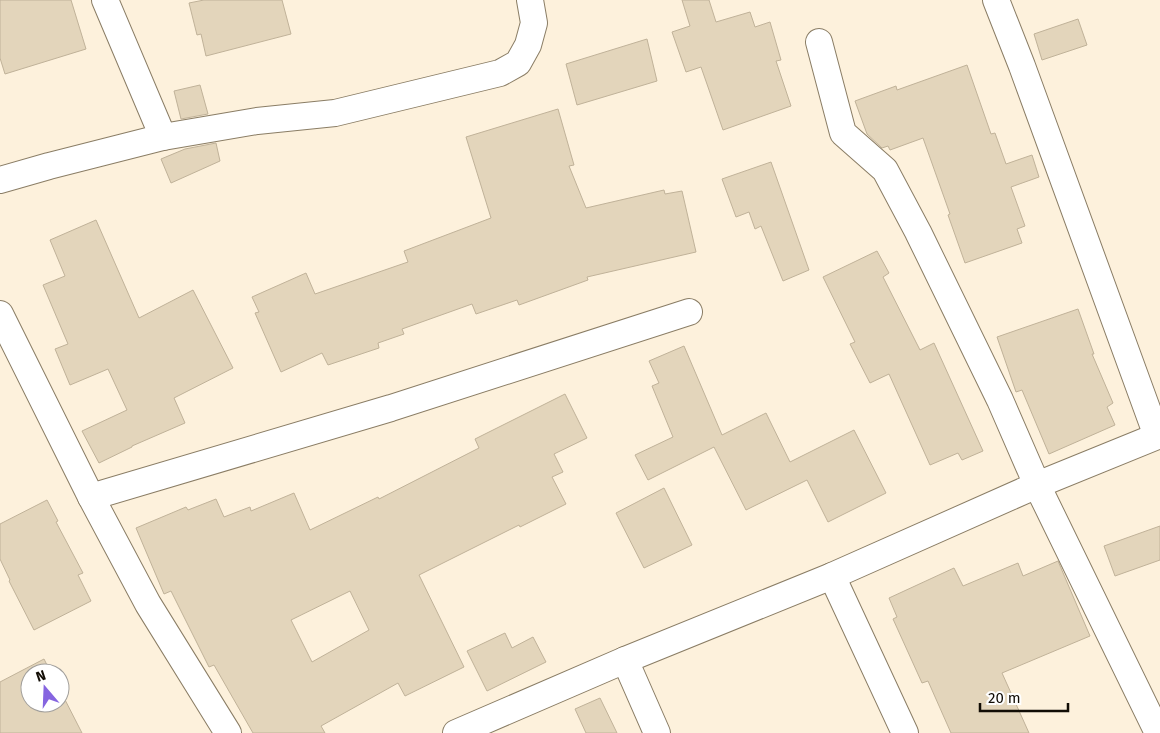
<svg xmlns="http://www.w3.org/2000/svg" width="1160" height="733" font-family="'Fira Sans',sans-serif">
<rect width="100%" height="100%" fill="#fdf1dc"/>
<!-- building -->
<g fill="#e3d5bb" stroke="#c0b299" fill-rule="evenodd">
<path d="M0 0H71L86 49 5 74 0 58Z"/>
<path d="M204 0H282L291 34 206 56 201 34 197 35 189 3Z"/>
<path d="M682 0H709L716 22 750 12 755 27 770 22 781 60 776 61 791 106 723 130 701 67 686 72 672 32 690 26Z"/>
<path d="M1078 19 1087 45 1042 60 1034 34Z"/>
<path d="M647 39 657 81 577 105 566 64Z"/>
<path d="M967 65 991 134 995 133 1006 164 1032 155 1039 177 1011 187 1025 226 1017 229 1022 243 965 263 948 215 950 214 923 138 890 150 888 146 882 148 867 134 855 101 896 86 897 90Z"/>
<path d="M200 85 208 114 181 119 174 91Z"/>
<path d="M558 109 574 165 569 166 586 208 664 190 665 194 682 191 696 252 587 277 588 280 519 305 517 300 476 314 472 304 402 329 404 334 378 343 379 348 328 365 322 353 281 372 255 313 259 312 252 297 306 273 315 294 408 262 404 251 491 218 466 137Z"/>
<path d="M216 143 220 161 171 183 161 159 185 149Z"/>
<path d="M771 162 809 270 783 281 761 226 755 229 749 212 736 217 722 179Z"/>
<path d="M96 220 139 318 193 290 233 368 174 398 185 423 132 446V447L99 463 82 431 127 410 108 369 70 385 55 349 68 344 43 285 65 276 50 240Z"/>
<path d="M877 251 889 273 883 277 920 350 934 343 983 451 962 460 958 453 930 465 889 374 870 383 850 344 855 342 823 277Z"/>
<path d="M1078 309 1094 354H1092L1113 403 1107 407 1115 425 1049 454 1022 390 1016 392 997 337Z"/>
<path d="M684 346 722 435 766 413 790 462 854 430 886 493 828 522 807 480 746 510 714 447 648 480 635 455 673 437 652 386 659 383 649 361Z"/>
<path d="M565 394 587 438 554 454 563 472 552 477 566 504 520 527 519 525 419 575 464 667 405 696 398 683 321 726 325 733H253L214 665 209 667 171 591 164 594 136 528 186 507 188 510 216 499 224 517 250 507 251 511 294 493 310 530 378 497 379 499 479 448 475 439ZM350 591 369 630 312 662 291 620Z"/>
<path d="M664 488 692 545 644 568 616 513Z"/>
<path d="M47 500 58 521 56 522 83 573 78 575 91 601 34 630 9 581 10 580 0 559V524Z"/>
<path d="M1160 526V560L1115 576 1104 546Z"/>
<path d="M1058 561 1090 636 1002 673 1029 733H951L928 681 922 683 893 619 897 617 889 598 954 568 963 586 1018 563 1023 576Z"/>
<path d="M505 633 512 648 533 637 546 662 487 691 467 651Z"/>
<path d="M44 659 51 673H30V703H60V690L82 733H0V682Z"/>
<path d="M600 698 617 733H586L575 709Z"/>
</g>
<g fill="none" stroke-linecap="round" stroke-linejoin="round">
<defs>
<g id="street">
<path d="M105 0 163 137"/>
<path d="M996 0 1022 66 1157 436"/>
<path d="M819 42 843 133 885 170 918 232 1000 400 1037 485 1158 733"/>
<path d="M0 180 49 166 163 137 257 121 335 113 500 73 518 63 528 45 534 23 530 0"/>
<path d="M0 314 91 497 148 604 228 733"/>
<path d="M91 497 391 408 689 312"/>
<path d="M832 576 905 733"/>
<path d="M625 660 657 733"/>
<path d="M456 733 625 660 832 576 1037 485 1160 435"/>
</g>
</defs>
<!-- street casing -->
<use href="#street" stroke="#8a7d65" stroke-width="28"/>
<!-- street -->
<use href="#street" stroke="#fff" stroke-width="26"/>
</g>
<!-- north arrow -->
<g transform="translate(45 688) rotate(341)"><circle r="24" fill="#ffffff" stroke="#a09e9b"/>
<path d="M0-4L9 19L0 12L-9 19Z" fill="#8665e0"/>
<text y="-8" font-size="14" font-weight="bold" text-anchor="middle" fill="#120d05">N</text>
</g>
<!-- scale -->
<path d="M980 703v8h88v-8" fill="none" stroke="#120d05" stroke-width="2.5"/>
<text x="988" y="703" font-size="15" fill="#120d05" stroke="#ffffff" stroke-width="4" paint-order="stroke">20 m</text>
</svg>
